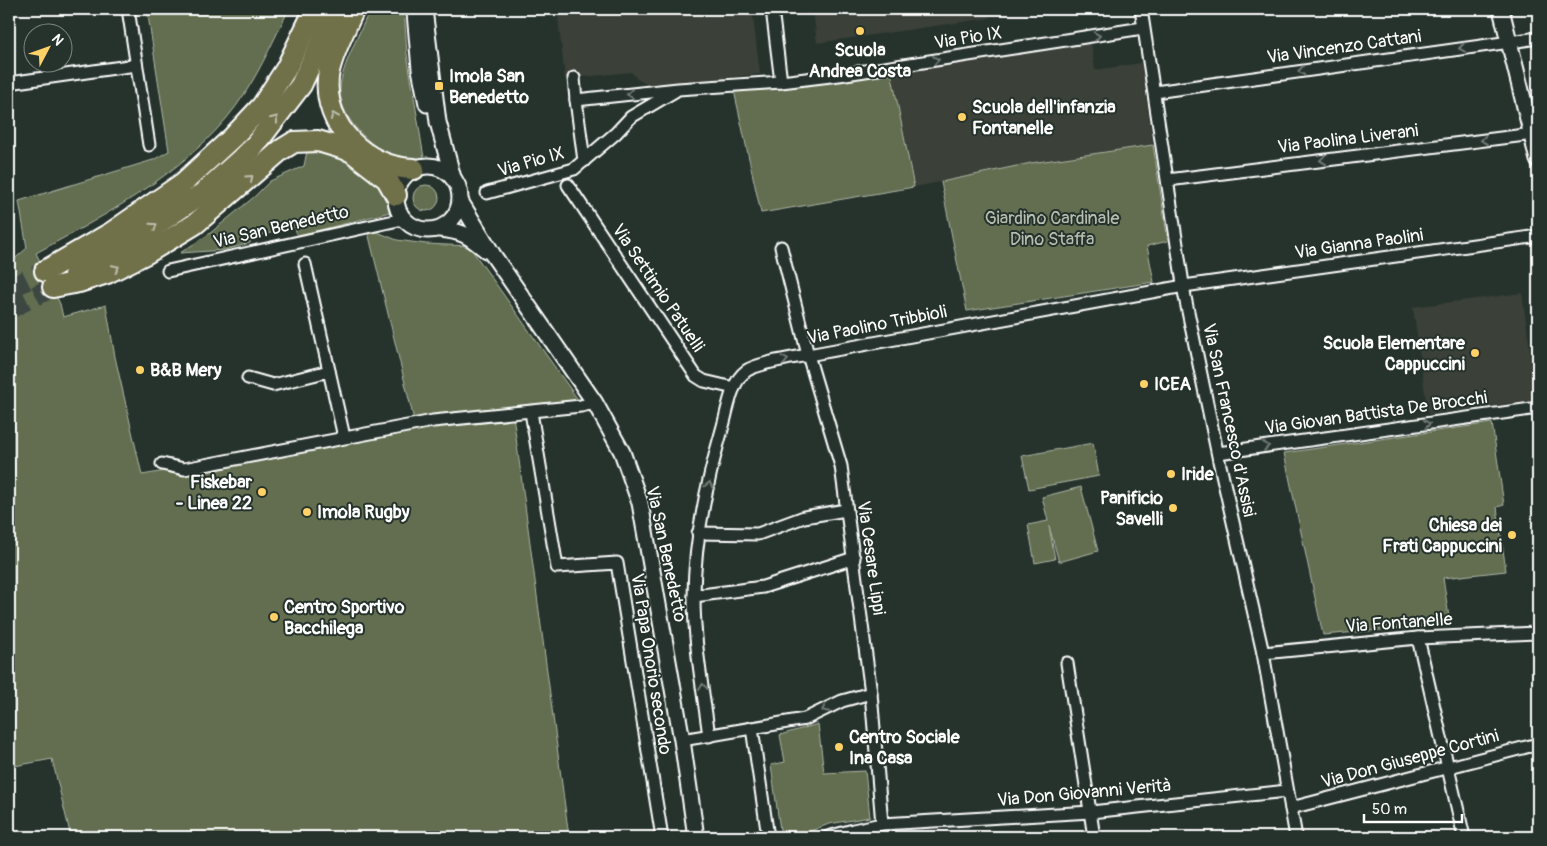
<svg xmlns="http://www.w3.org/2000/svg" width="1547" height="846" font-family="Pangolin,sans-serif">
<rect width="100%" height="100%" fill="#26332d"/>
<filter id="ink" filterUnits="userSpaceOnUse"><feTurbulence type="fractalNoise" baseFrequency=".02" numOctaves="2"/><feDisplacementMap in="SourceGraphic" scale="10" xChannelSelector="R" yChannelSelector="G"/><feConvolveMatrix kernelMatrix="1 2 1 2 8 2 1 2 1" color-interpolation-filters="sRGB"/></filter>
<g filter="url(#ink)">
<!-- built -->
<g fill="#3a4038">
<path d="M557 9H752L760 74 650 86 637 79 631 72 565 79Z"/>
<path d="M813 9H989L990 18 817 43Z"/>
<path d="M1091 42 1095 70 1141 63 1153 145 1031 163 915 187 891 71Z"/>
<path d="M1522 293 1537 400 1428 414 1413 307Z"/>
</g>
<!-- green -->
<g fill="#626e50" stroke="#b0b6a8">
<path d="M147 9H289C275 37 262 67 245 93 200 165 108 214 36 253L60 304 63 317 106 305 115 357 142 475 416 428 367 228 397 240 426 244 469 246 581 404 513 415 569 837H71L52 759 9 767V264L27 248 19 201 153 160 169 151Z"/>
<path d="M370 9H404L407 54 424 158C406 163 388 156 374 145 357 132 339 111 340 88 341 67 362 29 370 9Z"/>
<path d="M891 71 914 187 761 213 733 86Z"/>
<path d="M1153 145 1168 241 1147 246 1154 282 967 311 941 182 1031 163Z"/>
<path d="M307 151 336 154 373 172 391 203 390 212 297 236 295 227 250 238V243L225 250 180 253 209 234 254 197 270 181 304 166Z"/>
<circle cx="426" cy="198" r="13"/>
<path d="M1492 423 1504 505 1497 507 1506 571 1443 578 1450 624 1323 635 1284 453Z"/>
<path d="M1093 443 1099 476 1029 489 1022 456Z"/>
<path d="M1081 487 1098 551 1059 562 1049 526 1055 559 1035 563 1028 525 1048 521 1042 497Z"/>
<path d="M818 724 824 773 865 771 870 817 829 824 795 837H781L771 765 785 762 780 735Z"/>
</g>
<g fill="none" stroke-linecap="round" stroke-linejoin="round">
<!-- highway-tunnel -->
<g stroke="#3c4742" stroke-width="20" stroke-dasharray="20 10" stroke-linecap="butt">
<path d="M9 289 45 271"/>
<path d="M9 309 53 287"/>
</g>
<defs>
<g id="street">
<path d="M128 9 149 145"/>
<path d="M772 9 781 82"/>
<path d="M1141 9 1185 297 1219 461 1263 653 1296 837"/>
<path d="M574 78 576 100"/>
<path d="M9 83 136 65"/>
<path d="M1155 92 1538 38"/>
<path d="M584 161 576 100 678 89 781 82 839 75 1143 28"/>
<path d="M1168 180 1533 134"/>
<path d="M568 185 696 376 704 381 734 388"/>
<path d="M487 193 574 169 616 133 631 117 675 91"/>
<path d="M781 247 808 355 841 466 871 693 882 824"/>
<path d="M305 264 344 437"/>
<path d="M168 271 403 219"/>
<path d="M248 378 273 385 329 371"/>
<path d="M531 412 557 567 617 563 662 837"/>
<path d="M1218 453 1538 408"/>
<path d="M162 464 184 469 433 421 581 406 595 403"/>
<path d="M698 533 758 534 804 517 846 510"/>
<path d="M694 596 763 587 854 558"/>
<path d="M1418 638 1464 837"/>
<path d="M1263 653 1418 638 1538 633"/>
<path d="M1067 663 1094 837"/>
<path d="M752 728 768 837"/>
<path d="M709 736C703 690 694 643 694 597 694 539 707 481 723 426 728 409 731 382 746 371 757 363 793 358 808 355L1184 286 1538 236"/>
<path d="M682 740 805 719 842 701 871 693"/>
<path d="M1291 808 1538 744"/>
<path d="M828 837 853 830 882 824 1091 812 1287 791"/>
</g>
<g id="secondary">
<path d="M424 9 438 122 453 178"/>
<path d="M1501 9 1538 160"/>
<path d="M415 13 420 69 427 104"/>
<circle cx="428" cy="198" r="32"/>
<path d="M460 201 493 255 595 403 622 452 640 503 682 740 696 837"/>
<path d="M439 229C462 231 468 235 486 250"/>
</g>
<g id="highway">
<path d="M354 9C346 27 330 57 328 77 323 126 365 168 414 169"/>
<path d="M45 271 111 233 183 183 233 137 262 106 286 69 315 9"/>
<path d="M74 275 129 243 203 193 252 149 301 85 336 9"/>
<path d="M53 287 79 282 107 273 147 253 195 224 281 150 294 142 318 141 351 151 387 179 396 195"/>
</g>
</defs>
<!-- street casing -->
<use href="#street" stroke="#fff" stroke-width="15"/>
<!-- secondary casing -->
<use href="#secondary" stroke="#fff" stroke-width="19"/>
<!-- highway casing -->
<use href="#highway" stroke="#fff" stroke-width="24"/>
<!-- street -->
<use href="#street" stroke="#26332d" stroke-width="11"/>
<!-- secondary -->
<use href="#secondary" stroke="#26332d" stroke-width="15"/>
<!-- highway -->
<use href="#highway" stroke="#6f714a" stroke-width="20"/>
</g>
<!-- one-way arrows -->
<defs><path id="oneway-chevron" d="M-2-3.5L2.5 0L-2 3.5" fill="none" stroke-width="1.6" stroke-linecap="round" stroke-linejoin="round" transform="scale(1.25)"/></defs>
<g stroke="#727a76">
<use href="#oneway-chevron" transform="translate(1097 36) rotate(-9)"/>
<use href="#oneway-chevron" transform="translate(1462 48) rotate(172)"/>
<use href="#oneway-chevron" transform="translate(936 60) rotate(-8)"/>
<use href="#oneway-chevron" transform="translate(1301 71) rotate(172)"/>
<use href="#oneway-chevron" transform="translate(630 94) rotate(174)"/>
<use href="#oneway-chevron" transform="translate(1484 140) rotate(173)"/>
<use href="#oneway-chevron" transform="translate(1323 160) rotate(173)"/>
<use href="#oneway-chevron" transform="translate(785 360) rotate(-12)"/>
<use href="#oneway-chevron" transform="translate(1427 424) rotate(-8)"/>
<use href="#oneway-chevron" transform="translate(1266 446) rotate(-8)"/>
<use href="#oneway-chevron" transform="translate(709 485) rotate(-77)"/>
<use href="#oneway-chevron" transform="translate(703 687) rotate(-97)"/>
<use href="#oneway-chevron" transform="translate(825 709) rotate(154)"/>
</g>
<g stroke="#bebfae">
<use href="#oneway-chevron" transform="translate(334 116) rotate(-112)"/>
<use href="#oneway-chevron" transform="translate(275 119) rotate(-52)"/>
<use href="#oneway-chevron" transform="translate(250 178) rotate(-42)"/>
<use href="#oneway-chevron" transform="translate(154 226) rotate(-34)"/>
<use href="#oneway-chevron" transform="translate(116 268) rotate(-26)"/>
</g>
</g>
<!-- markers -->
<g fill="#ffd166" stroke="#26332d" stroke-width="2">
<circle cx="860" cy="31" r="5"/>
<rect x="434" y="81" width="10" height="10" rx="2.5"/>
<circle cx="962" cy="117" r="5"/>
<circle cx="1475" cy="353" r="5"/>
<circle cx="140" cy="370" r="5"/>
<circle cx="1144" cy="384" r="5"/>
<circle cx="1171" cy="474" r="5"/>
<circle cx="262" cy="492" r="5"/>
<circle cx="1173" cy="508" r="5"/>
<circle cx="307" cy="512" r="5"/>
<circle cx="1512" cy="535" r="5"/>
<circle cx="274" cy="617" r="5"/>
<circle cx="839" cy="747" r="5"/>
</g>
<g text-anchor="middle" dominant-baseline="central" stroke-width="4" stroke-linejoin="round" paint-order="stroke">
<!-- street labels -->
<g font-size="18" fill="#fff" stroke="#26332d">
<text transform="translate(968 38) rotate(-9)">Via Pio IX</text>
<text transform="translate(1344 47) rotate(-8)">Via Vincenzo Cattani</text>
<text transform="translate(1348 139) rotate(-7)">Via Paolina Liverani</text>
<text transform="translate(531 162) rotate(-16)">Via Pio IX</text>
<text transform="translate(281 227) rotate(-13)">Via San Benedetto</text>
<text transform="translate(1359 244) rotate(-8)">Via Gianna Paolini</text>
<text transform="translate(658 288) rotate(56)">Via Settimio Patuelli</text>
<text transform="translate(877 325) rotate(-11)">Via Paolino Tribbioli</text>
<text transform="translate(1376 413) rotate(-8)">Via Giovan Battista De Brocchi</text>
<text transform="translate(1229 420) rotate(78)">Via San Francesco d'Assisi</text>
<text transform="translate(666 554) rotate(78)">Via San Benedetto</text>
<text transform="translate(871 558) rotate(82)">Via Cesare Lippi</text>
<text transform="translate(1399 623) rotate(-4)">Via Fontanelle</text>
<text transform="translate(651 664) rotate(81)">Via Papa Onorio secondo</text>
<text transform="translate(1410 759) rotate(-15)">Via Don Giuseppe Cortini</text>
<text transform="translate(1084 793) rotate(-5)">Via Don Giovanni Verità</text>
</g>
<!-- poi labels -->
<g font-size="18" font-weight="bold" fill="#fff" stroke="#26332d" text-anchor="start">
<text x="860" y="50" text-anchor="middle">Scuola<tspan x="860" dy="21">Andrea Costa</tspan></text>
<text x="449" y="76">Imola San<tspan x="449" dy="21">Benedetto</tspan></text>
<text x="972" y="107">Scuola dell'infanzia<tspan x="972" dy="21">Fontanelle</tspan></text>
<text x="1465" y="343" text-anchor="end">Scuola Elementare<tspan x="1465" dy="21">Cappuccini</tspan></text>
<text x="150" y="370">B&amp;B Mery</text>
<text x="1154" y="384">ICEA</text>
<text x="1181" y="474">Iride</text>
<text x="252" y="482" text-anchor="end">Fiskebar<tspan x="252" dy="21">- Linea 22</tspan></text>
<text x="1163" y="498" text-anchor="end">Panificio<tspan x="1163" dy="21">Savelli</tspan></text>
<text x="317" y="512">Imola Rugby</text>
<text x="1502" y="525" text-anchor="end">Chiesa dei<tspan x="1502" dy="21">Frati Cappuccini</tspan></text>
<text x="284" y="607">Centro Sportivo<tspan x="284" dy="21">Bacchilega</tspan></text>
<text x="849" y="737">Centro Sociale<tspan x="849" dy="21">Ina Casa</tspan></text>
</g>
<!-- park labels -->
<g font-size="18" fill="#b8beb0" stroke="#26332d">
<text x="1052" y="218">Giardino Cardinale<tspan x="1052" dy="21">Dino Staffa</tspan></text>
</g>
</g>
<!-- margin -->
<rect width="1547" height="846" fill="none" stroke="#26332d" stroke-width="30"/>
<rect x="15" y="15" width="1517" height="816" fill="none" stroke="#fff" stroke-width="2" filter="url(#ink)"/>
<!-- north arrow -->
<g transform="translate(48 48) rotate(49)"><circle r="24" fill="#26332d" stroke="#7d8581"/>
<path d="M0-4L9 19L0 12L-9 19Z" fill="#ffd166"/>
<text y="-8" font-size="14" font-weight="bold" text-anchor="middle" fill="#ffffff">N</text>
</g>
<!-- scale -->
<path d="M1364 814v8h98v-8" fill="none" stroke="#ffffff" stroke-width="2.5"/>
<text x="1372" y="814" font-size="15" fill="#ffffff" stroke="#26332d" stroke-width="4" paint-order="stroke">50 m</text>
</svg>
